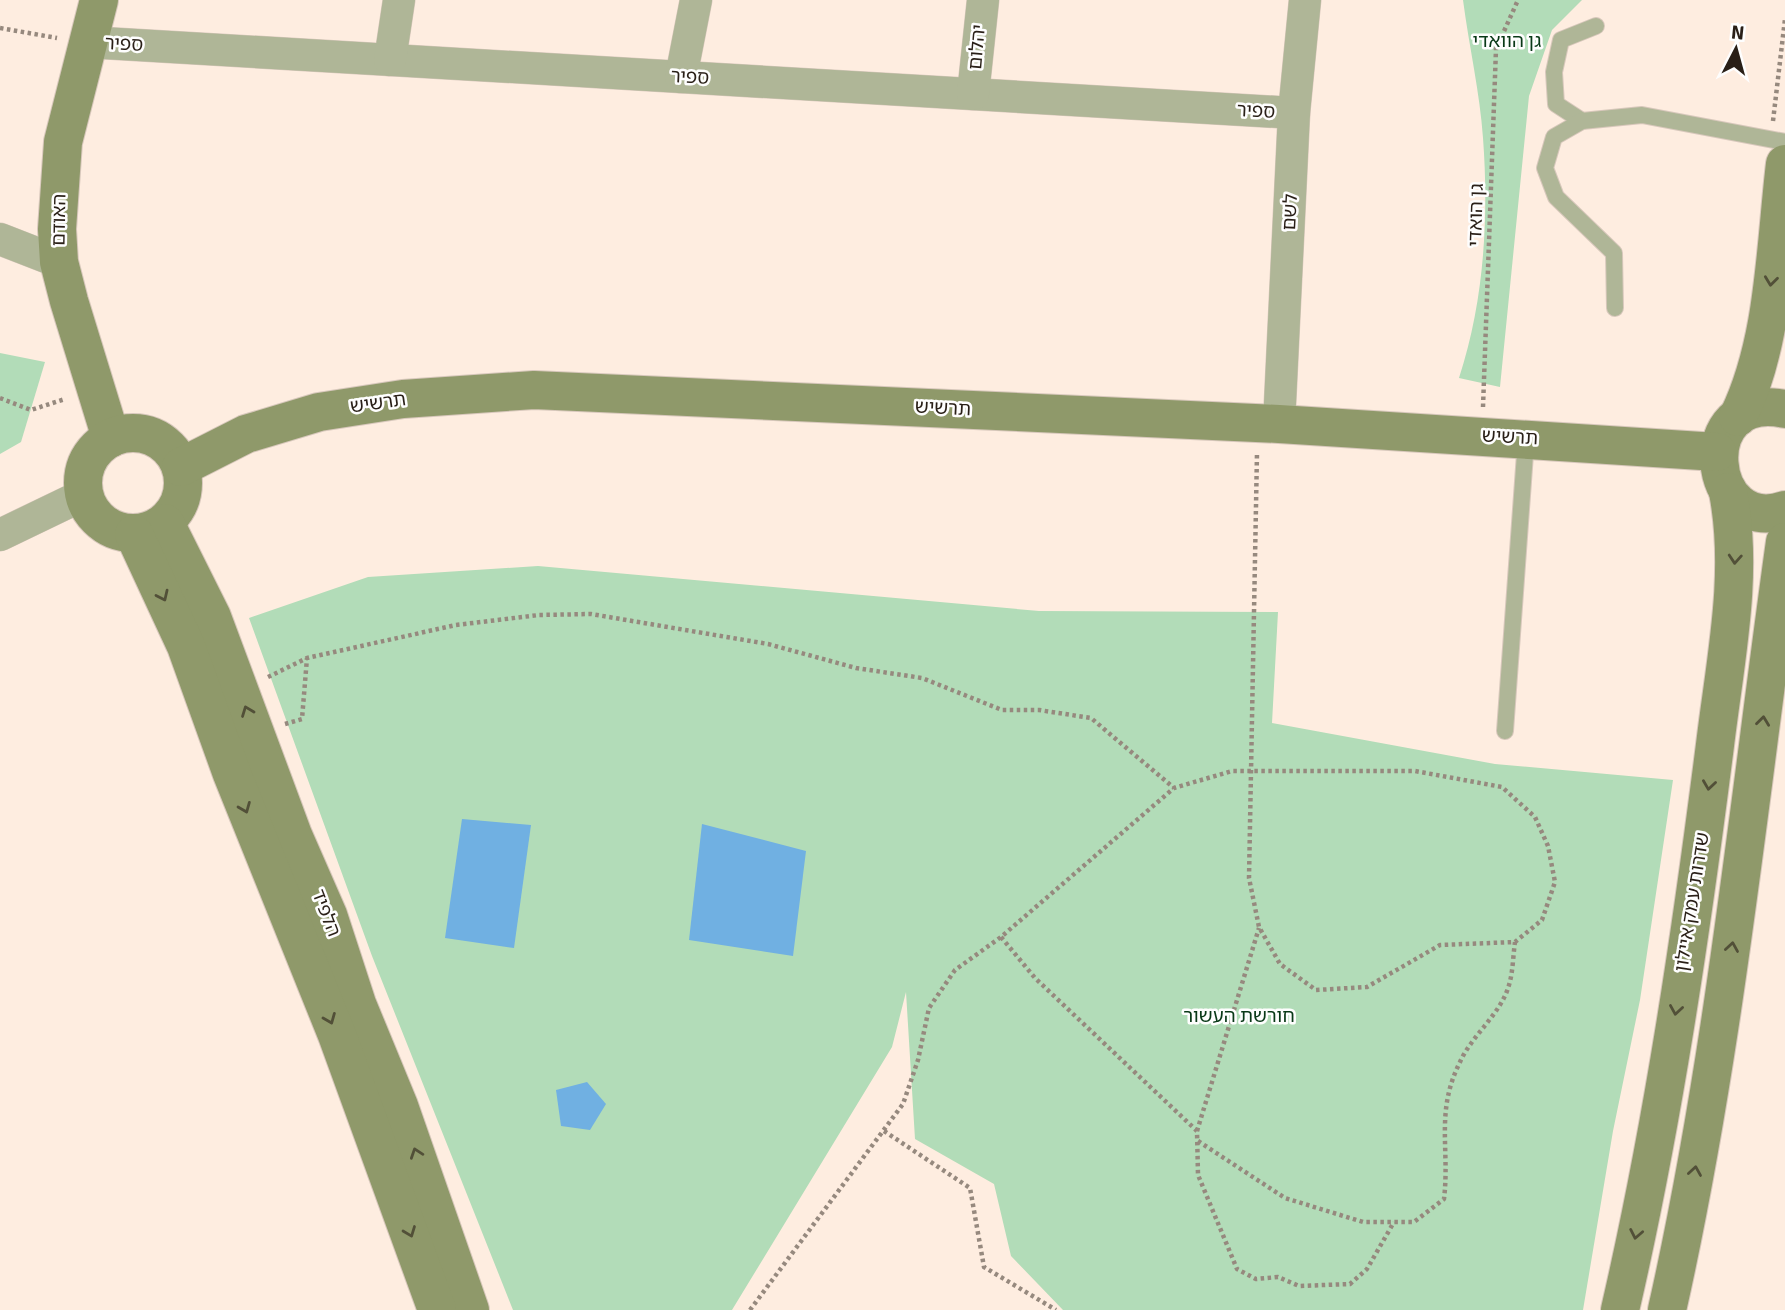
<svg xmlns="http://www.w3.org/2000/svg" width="1785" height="1310" font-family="Signika,'Noto Sans Hebrew',sans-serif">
<rect width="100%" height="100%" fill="#feede0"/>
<!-- green -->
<g fill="#b2dcb8">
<path d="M1463 0H1582L1552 30 1529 96 1500 387 1459 378C1484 301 1489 219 1483 138 1480 93 1469 46 1463 0Z"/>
<path d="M0 353 45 362 21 442 0 454Z"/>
<path d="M538 566 1039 611 1278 612 1272 723 1495 764 1673 780 1640 1000 1613 1131 1583 1310H1063L1011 1256 994 1184 915 1139 906 992 892 1047 732 1310H513L372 956 249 618 368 577Z"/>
</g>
<!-- water -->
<g fill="#70b0e2">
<path d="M462 819 531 825 514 948 445 938Z"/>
<path d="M702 824 806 851 793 956 689 940Z"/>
<path d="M587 1082 606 1104 590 1130 561 1126 556 1090Z"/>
</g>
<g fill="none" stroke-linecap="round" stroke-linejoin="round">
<defs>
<g id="lane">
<path d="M1582 121 1556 104 1554 72 1561 40 1596 26"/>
<path d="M1615 308 1614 253 1556 197 1545 168 1554 137 1582 121 1642 115 1785 142"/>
<path d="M1505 731 1526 440"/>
</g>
<g id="street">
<path d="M86 42 1294 113"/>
<path d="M390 60 399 0"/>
<path d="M681 77 696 0"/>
<path d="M973 94 983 0"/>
<path d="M0 239 59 262"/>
<path d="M1279 424 1294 113 1305 0"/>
<path d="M0 535 83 495"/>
</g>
<g id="secondary">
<path d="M99 0 63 142 57 229 59 262 69 301 111 438"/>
<path d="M1785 409C1689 389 1706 538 1785 510"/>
<path d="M1738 417C1775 341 1775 247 1785 164"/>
<circle cx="133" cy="483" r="50"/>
<path d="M181 467 246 434 319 412 403 399 534 390 1279 424 1717 452"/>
<path d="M165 523 212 617 293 835 328 915 357 1004 399 1106 470 1310"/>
<path d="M134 534 186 646 232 774 337 1035 437 1310"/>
<path d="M1620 1310C1663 1124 1691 934 1715 745 1725 661 1744 575 1728 492"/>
<path d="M1667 1310C1724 1057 1749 799 1785 542"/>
</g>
</defs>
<!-- lane casing -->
<use href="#lane" stroke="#d8c8bc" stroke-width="18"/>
<!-- street casing -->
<use href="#street" stroke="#d8c8bc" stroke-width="33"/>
<!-- secondary casing -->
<use href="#secondary" stroke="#d8c8bc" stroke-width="40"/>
<!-- path -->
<g stroke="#96897e" stroke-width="4.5" stroke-dasharray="3.5 3.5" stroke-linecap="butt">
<path d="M0 28 57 38"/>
<path d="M1773 121 1785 19"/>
<path d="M0 398 31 410 65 399"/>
<path d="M1483 407 1496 49 1518 0"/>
<path d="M268 677 307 658 456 625 539 615 591 614 768 644 856 668 922 678 1002 710H1039L1091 718 1174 788"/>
<path d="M285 724 302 719 307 658"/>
<path d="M1001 937 1035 978 1197 1131 1198 1175 1237 1269 1256 1279 1278 1277 1299 1286 1350 1284 1367 1269 1394 1222"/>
<path d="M884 1131 970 1188 984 1267 1056 1310"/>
<path d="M1197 1131 1259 928"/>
<path d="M1198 1141 1285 1198 1363 1222H1414L1444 1199C1450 1148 1435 1112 1460 1062 1472 1035 1501 1014 1509 985 1513 972 1513 956 1515 942"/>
<path d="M750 1310 903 1104 918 1060 929 1008 955 970 1001 937 1174 788 1232 771H1415L1502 787 1535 817 1548 846 1555 882 1542 920 1515 942 1440 945 1367 987 1316 990 1280 964 1259 927 1249 878 1257 453"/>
</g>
<!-- lane -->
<use href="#lane" stroke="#afb697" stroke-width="16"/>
<!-- street -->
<use href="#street" stroke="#afb697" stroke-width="32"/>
<!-- secondary -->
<use href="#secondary" stroke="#8f996a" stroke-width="38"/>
</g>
<!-- one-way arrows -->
<defs><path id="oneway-chevron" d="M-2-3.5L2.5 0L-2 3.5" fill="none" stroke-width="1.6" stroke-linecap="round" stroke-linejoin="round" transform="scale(1.75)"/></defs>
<g stroke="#525038">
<use href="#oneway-chevron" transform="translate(1771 281) rotate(97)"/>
<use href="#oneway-chevron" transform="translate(1735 559) rotate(94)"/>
<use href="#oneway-chevron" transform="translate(163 596) rotate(65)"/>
<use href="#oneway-chevron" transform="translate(247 711) rotate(-111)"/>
<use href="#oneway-chevron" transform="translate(1763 721) rotate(-83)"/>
<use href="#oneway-chevron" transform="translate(1709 785) rotate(98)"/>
<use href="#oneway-chevron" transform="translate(245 808) rotate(68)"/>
<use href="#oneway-chevron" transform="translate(1732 947) rotate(-81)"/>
<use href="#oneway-chevron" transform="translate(1676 1010) rotate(99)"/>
<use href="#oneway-chevron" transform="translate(330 1019) rotate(68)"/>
<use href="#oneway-chevron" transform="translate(416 1153) rotate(-109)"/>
<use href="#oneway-chevron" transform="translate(1695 1171) rotate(-81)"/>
<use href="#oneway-chevron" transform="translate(410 1232) rotate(69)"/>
<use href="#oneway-chevron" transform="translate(1636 1234) rotate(101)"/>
</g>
<g text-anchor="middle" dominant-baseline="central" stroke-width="5" stroke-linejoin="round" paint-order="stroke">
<!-- park labels -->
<g font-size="19" fill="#093917" stroke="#fefefe">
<text x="1507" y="41">גן הוואדי</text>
<text x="1239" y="1016">חורשת העשור</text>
</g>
<!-- street labels -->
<g font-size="19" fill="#291f17" stroke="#fefefe">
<text transform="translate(124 44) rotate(3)">ספיר</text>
<text transform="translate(977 47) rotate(-85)">יהלום</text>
<text transform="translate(690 77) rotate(3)">ספיר</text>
<text transform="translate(1256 111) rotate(3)">ספיר</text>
<text transform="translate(1290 212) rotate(-87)">לשם</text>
<text transform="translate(1476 215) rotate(-88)">גן הואדי</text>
<text transform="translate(59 220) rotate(-89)">האודם</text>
<text transform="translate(378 403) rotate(-8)">תרשיש</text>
<text transform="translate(943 408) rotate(3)">תרשיש</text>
<text transform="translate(1510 437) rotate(3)">תרשיש</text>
<text transform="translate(1692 902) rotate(-81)">שדרות עמק איילון</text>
<text transform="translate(326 913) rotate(69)">הלפיד</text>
</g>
</g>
<!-- north arrow -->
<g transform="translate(1736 49) rotate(6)" stroke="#fefefe" stroke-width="5" paint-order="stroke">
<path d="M0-5L12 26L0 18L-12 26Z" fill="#291f17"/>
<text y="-10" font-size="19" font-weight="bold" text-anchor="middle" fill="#291f17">N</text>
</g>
</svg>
